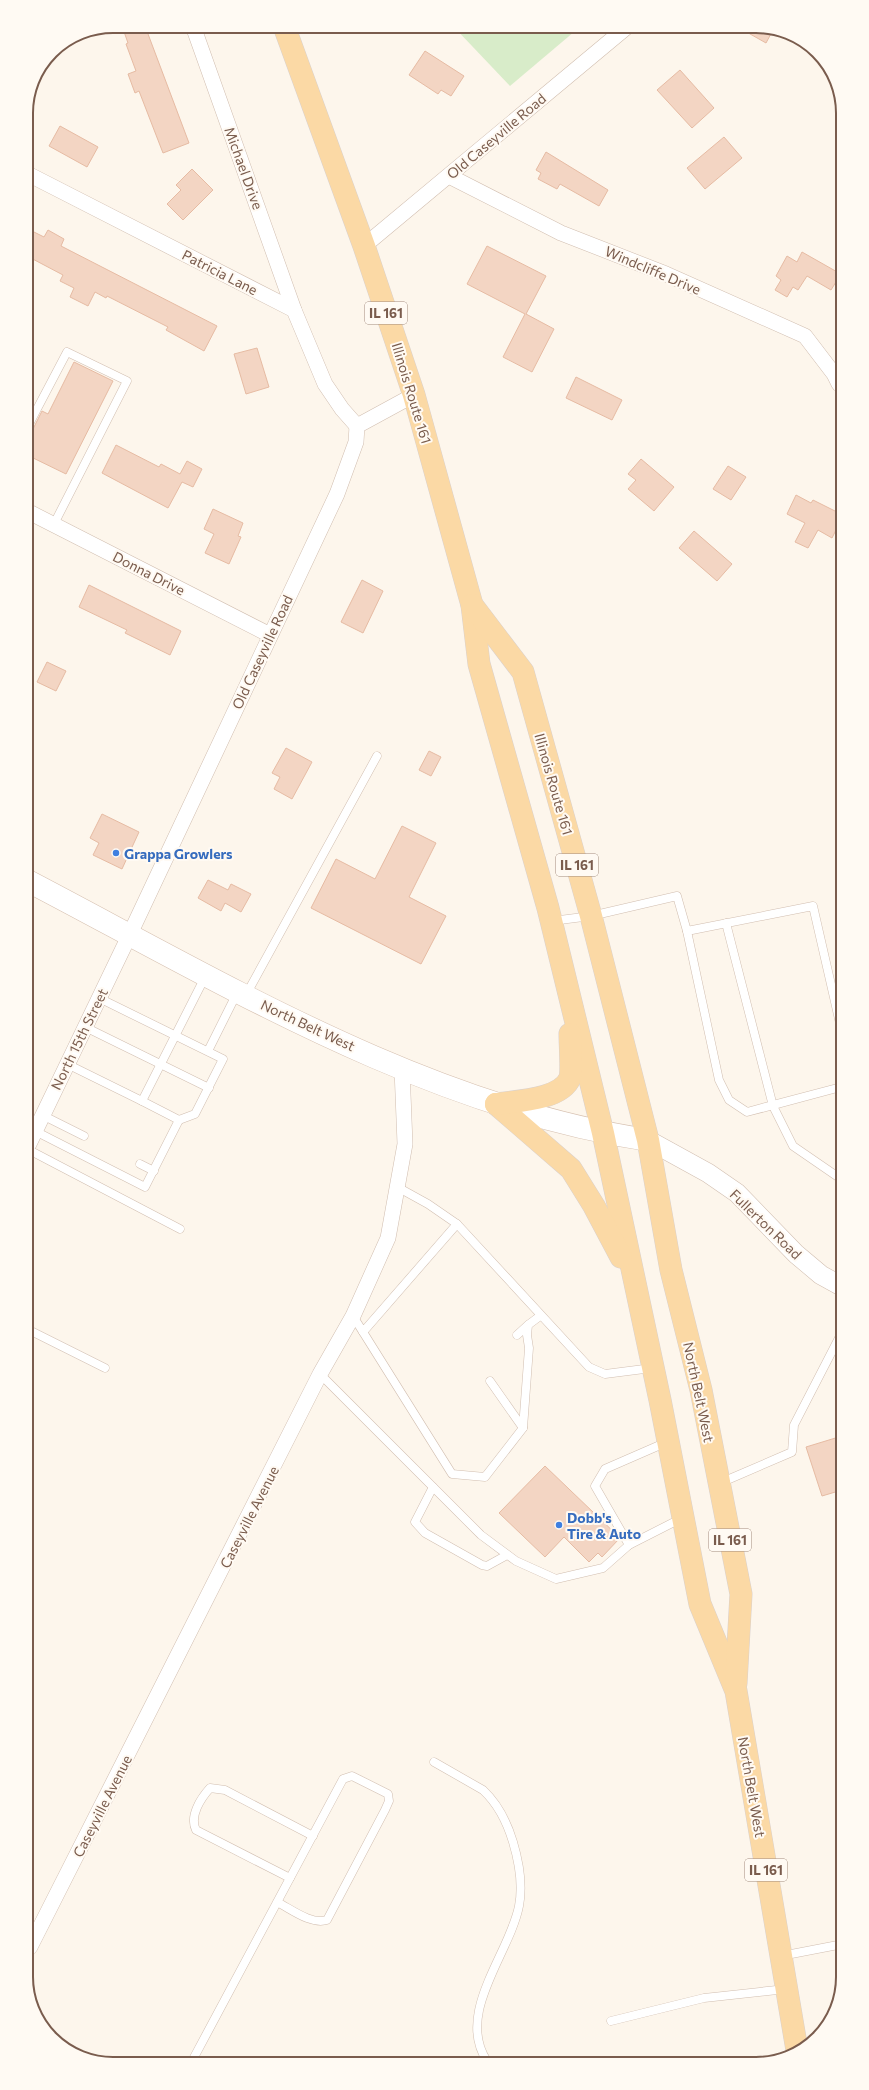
<svg xmlns="http://www.w3.org/2000/svg" width="869" height="2090" font-family="Commissioner,sans-serif">
<rect width="100%" height="100%" fill="#fdf6ec"/>
<!-- green -->
<path fill="#d8ecc9" d="M453 26H581L510 86Z"/>
<!-- building -->
<g fill="#f3d5c3" stroke="#e6bba3">
<path d="M122 26H145L189 143 163 153 139 91 135 93 128 74 136 71 126 44 128 43Z"/>
<path d="M736 26H762L773 30 766 43Z"/>
<path d="M425 51 464 76 451 96 441 90 438 94 409 75Z"/>
<path d="M680 70 714 108 692 128 657 90Z"/>
<path d="M60 126 98 147 87 167 49 146Z"/>
<path d="M724 137 742 158 705 189 687 168Z"/>
<path d="M546 152 608 190 599 206 560 184 557 189 538 179 541 173 536 170Z"/>
<path d="M192 169 213 190 183 220 167 204 181 190 176 185Z"/>
<path d="M26 228 44 237 48 230 64 239 61 246 217 326 204 351 166 330 168 327 107 296 106 298 95 292 88 306 70 297 74 288 60 281 63 275 27 256Z"/>
<path d="M487 246 546 276 526 314 554 329 532 372 503 357 525 314 467 284Z"/>
<path d="M802 252 839 273V277L831 290 807 276 798 290 793 287 787 297 775 290 781 280 776 276 787 256 797 262Z"/>
<path d="M257 348 269 387 246 394 234 354Z"/>
<path d="M74 362 113 381 66 474 27 455V433L32 431 42 411 48 414Z"/>
<path d="M576 377 622 400 612 420 566 398Z"/>
<path d="M116 445 159 467 161 464 180 474 187 461 202 469 193 487 182 482 168 508 102 473Z"/>
<path d="M641 459 674 487 654 511 628 489 636 480 628 474Z"/>
<path d="M728 466 746 477 731 500 713 489Z"/>
<path d="M796 495 811 503 813 500 839 513V524L832 538 818 530 808 548 795 542 805 523 787 514Z"/>
<path d="M213 509 243 523 238 536 241 537 229 564 205 553 214 534 204 529Z"/>
<path d="M694 531 732 564 717 581 679 548Z"/>
<path d="M362 580 383 591 363 633 341 622Z"/>
<path d="M89 585 181 631 170 655 125 633 127 630 79 607Z"/>
<path d="M47 662 66 671 56 691 37 682Z"/>
<path d="M286 748 312 762 292 799 274 789 280 777 272 773Z"/>
<path d="M429 751 441 757 431 776 419 770Z"/>
<path d="M102 814 139 832 122 869 93 855 99 843 90 838Z"/>
<path d="M402 826 436 843 409 897 446 916 421 964 311 908 336 859 375 879Z"/>
<path d="M208 880 228 890 231 884 251 894 241 912 225 903 221 911 198 898Z"/>
<path d="M842 1436V1490L822 1496 806 1447Z"/>
<path d="M545 1466 618 1536 619 1539 602 1557 598 1553 589 1562 564 1537 545 1557 499 1513Z"/>
</g>
<g fill="none" stroke-linecap="round" stroke-linejoin="round">
<defs>
<g id="service">
<path d="M27 428 67 352 127 381 54 524"/>
<path d="M552 921 591 916 677 896 687 931 813 906 841 1028"/>
<path d="M726 923 773 1106 793 1146 841 1179"/>
<path d="M687 931 719 1080 729 1100 747 1112 841 1087"/>
<path d="M246 995 377 756"/>
<path d="M99 998 223 1059 195 1114 179 1120"/>
<path d="M85 1027 209 1088"/>
<path d="M208 1051 237 993"/>
<path d="M67 1064 142 1101 205 977"/>
<path d="M42 1115 84 1136"/>
<path d="M35 1131 145 1187 179 1120 142 1101"/>
<path d="M29 1150 180 1229"/>
<path d="M140 1164 154 1171"/>
<path d="M399 1188 428 1204 457 1224 589 1367 605 1374 652 1368"/>
<path d="M353 1316 363 1332 457 1224"/>
<path d="M29 1330 105 1368"/>
<path d="M363 1332 452 1474 485 1477 523 1428 529 1348 527 1335 528 1325 540 1316"/>
<path d="M517 1335 528 1325"/>
<path d="M320 1374 481 1535 516 1561 556 1579 603 1568 629 1545 682 1518"/>
<path d="M490 1381 523 1428"/>
<path d="M720 1483 792 1452 794 1425 841 1334"/>
<path d="M433 1487 415 1522 425 1533 482 1565 487 1566 507 1555"/>
<path d="M629 1545 595 1486 605 1469 667 1442"/>
<path d="M434 1762 483 1790C498 1804 507 1822 513 1842 519 1862 523 1885 519 1906 510 1953 455 2013 487 2061"/>
<path d="M290 1878 196 1830C189 1816 201 1798 210 1788L225 1790 313 1836"/>
<path d="M781 1956 843 1944"/>
<path d="M611 2021 704 1998 786 1989"/>
<path d="M191 2063 343 1779 352 1776 388 1794 389 1801 385 1810 327 1920C311 1925 291 1909 277 1902"/>
</g>
<g id="minor">
<path d="M193 26 294 310"/>
<path d="M26 173 294 310 325 384 342 409 357 426"/>
<path d="M449 176 561 233 666 274 805 336 834 374 839 384"/>
<path d="M364 246 628 26"/>
<path d="M27 511 270 635"/>
<path d="M29 1144 130 934 337 494 356 442 357 426 414 395"/>
<path d="M30 1947 320 1374 353 1316 388 1238 405 1144 402 1069"/>
</g>
<path id="tertiary" d="M648 1140 708 1173 737 1193 796 1254 821 1275 841 1286"/>
<path id="secondary" d="M28 881C223 983 427 1107 648 1140"/>
<g id="primary">
<path d="M284 26 364 246 414 395 472 605 479 664 548 908 603 1133 660 1400 700 1604 736 1691 797 2050"/>
<path d="M472 605 523 672 591 916 648 1140 671 1270 701 1390 741 1594 736 1683"/>
<path d="M496 1104 571 1169 594 1206 621 1257"/>
<path d="M496 1104C516 1101 561 1100 570 1078 572 1071 570 1044 570 1034"/>
</g>
</defs>
<!-- service casing -->
<use href="#service" stroke="#d1beb0" stroke-width="9"/>
<!-- minor casing -->
<use href="#minor" stroke="#d1beb0" stroke-width="16"/>
<!-- tertiary casing -->
<use href="#tertiary" stroke="#d1beb0" stroke-width="20"/>
<!-- secondary casing -->
<use href="#secondary" stroke="#d6c0b0" stroke-width="23"/>
<!-- primary casing -->
<use href="#primary" stroke="#dad1cd" stroke-width="23"/>
<!-- service -->
<use href="#service" stroke="#fff" stroke-width="8"/>
<!-- minor -->
<use href="#minor" stroke="#fff" stroke-width="15"/>
<!-- tertiary -->
<use href="#tertiary" stroke="#fff" stroke-width="19"/>
<!-- secondary -->
<use href="#secondary" stroke="#fff" stroke-width="22"/>
<!-- primary -->
<use href="#primary" stroke="#fbd9a5" stroke-width="22"/>
</g>
<!-- markers -->
<g fill="#3f7fe0" stroke="#fffaf3" stroke-width="1.5">
<circle cx="116" cy="853" r="4"/>
<circle cx="559" cy="1525" r="4"/>
</g>
<g text-anchor="middle" dominant-baseline="central" stroke-width="4" stroke-linejoin="round" paint-order="stroke">
<!-- shield labels -->
<g fill="#fffaf3" stroke="#a28b7f" stroke-width="1">
<rect x="365" y="302" width="42" height="22" rx="3"/>
<rect x="556" y="854" width="42" height="22" rx="3"/>
<rect x="709" y="1529" width="42" height="22" rx="3"/>
<rect x="745" y="1859" width="42" height="22" rx="3"/>
</g>
<g font-size="13" font-weight="bold" fill="#7a5c4d">
<text x="386" y="313">IL 161</text>
<text x="577" y="865">IL 161</text>
<text x="730" y="1540">IL 161</text>
<text x="766" y="1870">IL 161</text>
</g>
<!-- street labels -->
<g font-size="14" fill="#7a5c4d" stroke="#fffaf3">
<text transform="translate(496 136) rotate(-40)">Old Caseyville Road</text>
<text transform="translate(244 168) rotate(70)">Michael Drive</text>
<text transform="translate(653 270) rotate(23)">Windcliffe Drive</text>
<text transform="translate(220 272) rotate(27)">Patricia Lane</text>
<text transform="translate(412 393) rotate(73)">Illinois Route 161</text>
<text transform="translate(149 573) rotate(27)">Donna Drive</text>
<text transform="translate(262 652) rotate(-65)">Old Caseyville Road</text>
<text transform="translate(554 784) rotate(74)">Illinois Route 161</text>
<text transform="translate(308 1025) rotate(25)">North Belt West</text>
<text transform="translate(79 1039) rotate(-64)">North 15th Street</text>
<text transform="translate(766 1224) rotate(44)">Fullerton Road</text>
<text transform="translate(699 1392) rotate(78)">North Belt West</text>
<text transform="translate(249 1517) rotate(-63)">Caseyville Avenue</text>
<text transform="translate(752 1787) rotate(80)">North Belt West</text>
<text transform="translate(102 1806) rotate(-63)">Caseyville Avenue</text>
</g>
<!-- shop labels -->
<g font-size="14" font-weight="bold" fill="#366cbe" stroke="#fffaf3" text-anchor="start">
<text x="124" y="853">Grappa Growlers</text>
<text x="567" y="1517">Dobb's<tspan x="567" dy="16">Tire &amp; Auto</tspan></text>
</g>
</g>
<!-- crop -->
<path d="M0 0H869V2090H0ZM113 33H756A80 80 0 0 1 836 113V1977A80 80 0 0 1 756 2057H113A80 80 0 0 1 33 1977V113A80 80 0 0 1 113 33Z" fill="#fffaf3" fill-rule="evenodd"/>
<path fill="none" stroke="#7a5c4d" stroke-width="2" d="M113 33H756A80 80 0 0 1 836 113V1977A80 80 0 0 1 756 2057H113A80 80 0 0 1 33 1977V113A80 80 0 0 1 113 33Z"/>
</svg>
